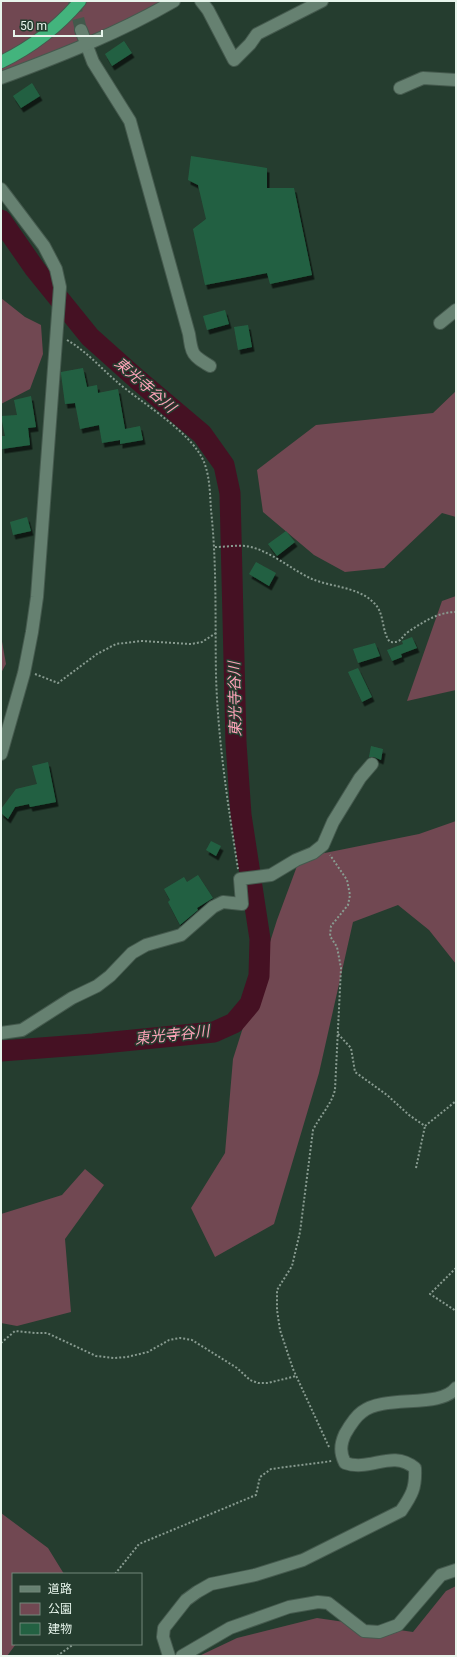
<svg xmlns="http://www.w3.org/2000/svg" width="457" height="1657" font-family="Roboto,'Noto Sans JP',sans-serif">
<defs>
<filter id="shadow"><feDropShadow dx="2.5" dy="4.5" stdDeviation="0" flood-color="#0009"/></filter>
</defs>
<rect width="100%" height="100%" fill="#253d2f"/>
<!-- green -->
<g fill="#714852">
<path d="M1 1H167L147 12 1 75Z"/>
<path d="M1 298 25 317 41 325 43 354 30 389 1 404Z"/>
<path d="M456 391V517L442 513 384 568 345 572 314 555 263 512 257 470 316 425 433 413Z"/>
<path d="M456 596V690L407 701 442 601Z"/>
<path d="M1 636 6 664 1 673Z"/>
<path d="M456 821V964L429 930 398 905 353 922 319 1073 274 1224 215 1257 191 1208 225 1153 233 1059 277 920 300 858 419 834Z"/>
<path d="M85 1169 104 1185 65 1239 71 1312 17 1326 1 1323V1214L62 1195Z"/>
<path d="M1 1513 48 1548 64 1574H13V1644H16L7 1656H1Z"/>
<path d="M456 1586V1656H199L237 1638 317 1618 413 1632 446 1591Z"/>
</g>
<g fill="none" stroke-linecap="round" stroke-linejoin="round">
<!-- river -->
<path stroke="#451123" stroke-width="21" d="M1 220 35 269 90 337 137 379 202 434 224 465 230 493 236 743 241 815 260 939 259 976 250 1004 234 1023 214 1032 93 1044 1 1051"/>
</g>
<!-- building -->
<g fill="#236142" filter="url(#shadow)">
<path d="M124 41 132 53 112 66 105 54Z"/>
<path d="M32 83 40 96 21 108 13 96Z"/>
<path d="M191 156 267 168V188H294L312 275 270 284 267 273 205 285 193 229 206 219 198 185 188 180Z"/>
<path d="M225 310 229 324 207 330 203 316Z"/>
<path d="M248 325 252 347 238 350 234 327Z"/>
<path d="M83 368 87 387 97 385 98 393 118 389 125 429 140 426 143 440 120 444V440L102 443 99 425 80 429 75 403 65 404 61 374V372Z"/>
<path d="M31 396 36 427 28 428 30 445 2 449 1 436H5L1 416 17 415 14 400Z"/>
<path d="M27 517 31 531 13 535 10 522Z"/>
<path d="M286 531 295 542 277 556 268 544Z"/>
<path d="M256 562 276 573 269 586 249 574Z"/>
<path d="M412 637 417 648 401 654 402 657 392 661 387 650 403 644 402 641Z"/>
<path d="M375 643 380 656 358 663 353 649Z"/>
<path d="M358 668 372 697 362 702 348 672Z"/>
<path d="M371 746 383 749 381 760 374 757H369Z"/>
<path d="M48 762 56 802 30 807 29 804 15 807 8 819 1 813V809L16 789 37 784 32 766Z"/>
<path d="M211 841 221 846 216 856 206 850Z"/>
<path d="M198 875 213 898 197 908 198 910 180 925 168 902 170 900 164 889 184 877 187 882Z"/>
</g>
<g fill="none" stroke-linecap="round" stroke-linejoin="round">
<!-- minor-tunnel -->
<path stroke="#42594b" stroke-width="12" stroke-dasharray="12 6" stroke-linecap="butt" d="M74 1 81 30"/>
<defs>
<g id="minor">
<path d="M201 1 208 10 234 60 250 44 257 34 322 1"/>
<path d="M81 30 93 62 130 121 189 334C192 355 192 355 210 366"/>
<path d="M1 78C60 56 119 33 174 1"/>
<path d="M400 88 423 78 456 80"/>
<path d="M440 323 456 310"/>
<path d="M1 1033 22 1030 72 998 97 986 110 976 132 953 146 945 181 935 213 907 223 902 242 904 240 879 271 875 296 860 313 853 323 845 333 822 360 778 372 764"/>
</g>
<g id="tertiary">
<path d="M1 189 44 246 56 269 60 287 37 597 32 632 24 673 1 754"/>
<path d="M169 1656 163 1637 164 1628 186 1600 197 1592 211 1584 255 1575 303 1560 401 1511C412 1495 416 1488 415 1468 391 1449 371 1472 345 1463 340 1453 340 1445 345 1434 349 1427 355 1417 362 1412 384 1394 440 1409 456 1388"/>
<path d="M182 1656 230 1628 289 1607 318 1602 328 1603 364 1631 379 1632 398 1625 441 1575 456 1570"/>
</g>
<path id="motorway" d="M1 62C32 47 58 27 80 1"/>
</defs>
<!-- minor casing -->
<use href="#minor" stroke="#455a4e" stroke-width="14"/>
<!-- tertiary casing -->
<use href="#tertiary" stroke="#455a4e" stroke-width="14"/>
<!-- motorway casing -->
<use href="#motorway" stroke="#455a4e" stroke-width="14"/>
<!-- path -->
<g stroke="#889b90" stroke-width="2" stroke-dasharray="2 2" stroke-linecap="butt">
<path d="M67 340C86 351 100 367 116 381 141 403 191 431 204 462 210 477 210 495 211 510 217 565 215 621 216 676 218 741 228 805 238 869"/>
<path d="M215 547C225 547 236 545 246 546 270 550 290 569 312 579 331 587 359 587 374 603 385 613 381 631 390 642 402 643 400 638 408 632 423 622 438 612 456 612"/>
<path d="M35 674 58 683 97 654 116 644 141 641 191 644 202 642 216 633"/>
<path d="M338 1034 351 1048 355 1072 387 1095 409 1115 425 1126 456 1101"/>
<path d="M416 1168 425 1126"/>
<path d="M456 1268 430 1294 456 1311"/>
<path d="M1 1343 15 1331 35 1333H47L96 1356 114 1358 127 1357 148 1352 169 1340 180 1338 192 1340 237 1368 250 1380 258 1383H268L296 1376"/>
<path d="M329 1447 293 1369 280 1330 277 1310V1290L292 1266 300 1232 313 1130C320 1116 331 1105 335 1090L341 968 337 947 330 936 331 926 348 905 350 895 347 880 330 855"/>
<path d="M115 1574 139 1544 256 1495 260 1477 271 1469 332 1461"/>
<path d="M57 1656 74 1644"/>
</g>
<!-- minor -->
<use href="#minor" stroke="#668171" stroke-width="12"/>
<!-- tertiary -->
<use href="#tertiary" stroke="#668171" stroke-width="12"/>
<!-- motorway -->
<use href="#motorway" stroke="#43b47d" stroke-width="12"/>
</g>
<g text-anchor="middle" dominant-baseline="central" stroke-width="3" stroke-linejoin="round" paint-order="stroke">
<!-- water labels -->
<g font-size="15" font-style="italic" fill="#fea3b9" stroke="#253d2f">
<text transform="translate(145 385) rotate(41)">東光寺谷川</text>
<text transform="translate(235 699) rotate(-91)">東光寺谷川</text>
<text transform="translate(172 1035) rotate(-6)">東光寺谷川</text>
</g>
</g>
<!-- border -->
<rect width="457" height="1657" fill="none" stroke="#e7f5ec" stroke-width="4"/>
<!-- legend -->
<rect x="12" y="1573" width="130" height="72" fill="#253d2f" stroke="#73877b"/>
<rect x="20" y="1586" width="20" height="6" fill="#668171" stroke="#73877b"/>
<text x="48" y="1593" font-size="12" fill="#e7f5ec">道路</text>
<rect x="20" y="1603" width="20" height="12" fill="#714852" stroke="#73877b"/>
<text x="48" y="1613" font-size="12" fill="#e7f5ec">公園</text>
<rect x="20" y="1623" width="20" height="12" fill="#236142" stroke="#73877b"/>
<text x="48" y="1633" font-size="12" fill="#e7f5ec">建物</text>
<!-- scale -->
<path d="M14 30v6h88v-6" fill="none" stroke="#e7f5ec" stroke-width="2"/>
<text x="20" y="30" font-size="12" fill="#e7f5ec" stroke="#253d2f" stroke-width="3" paint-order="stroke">50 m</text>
</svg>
